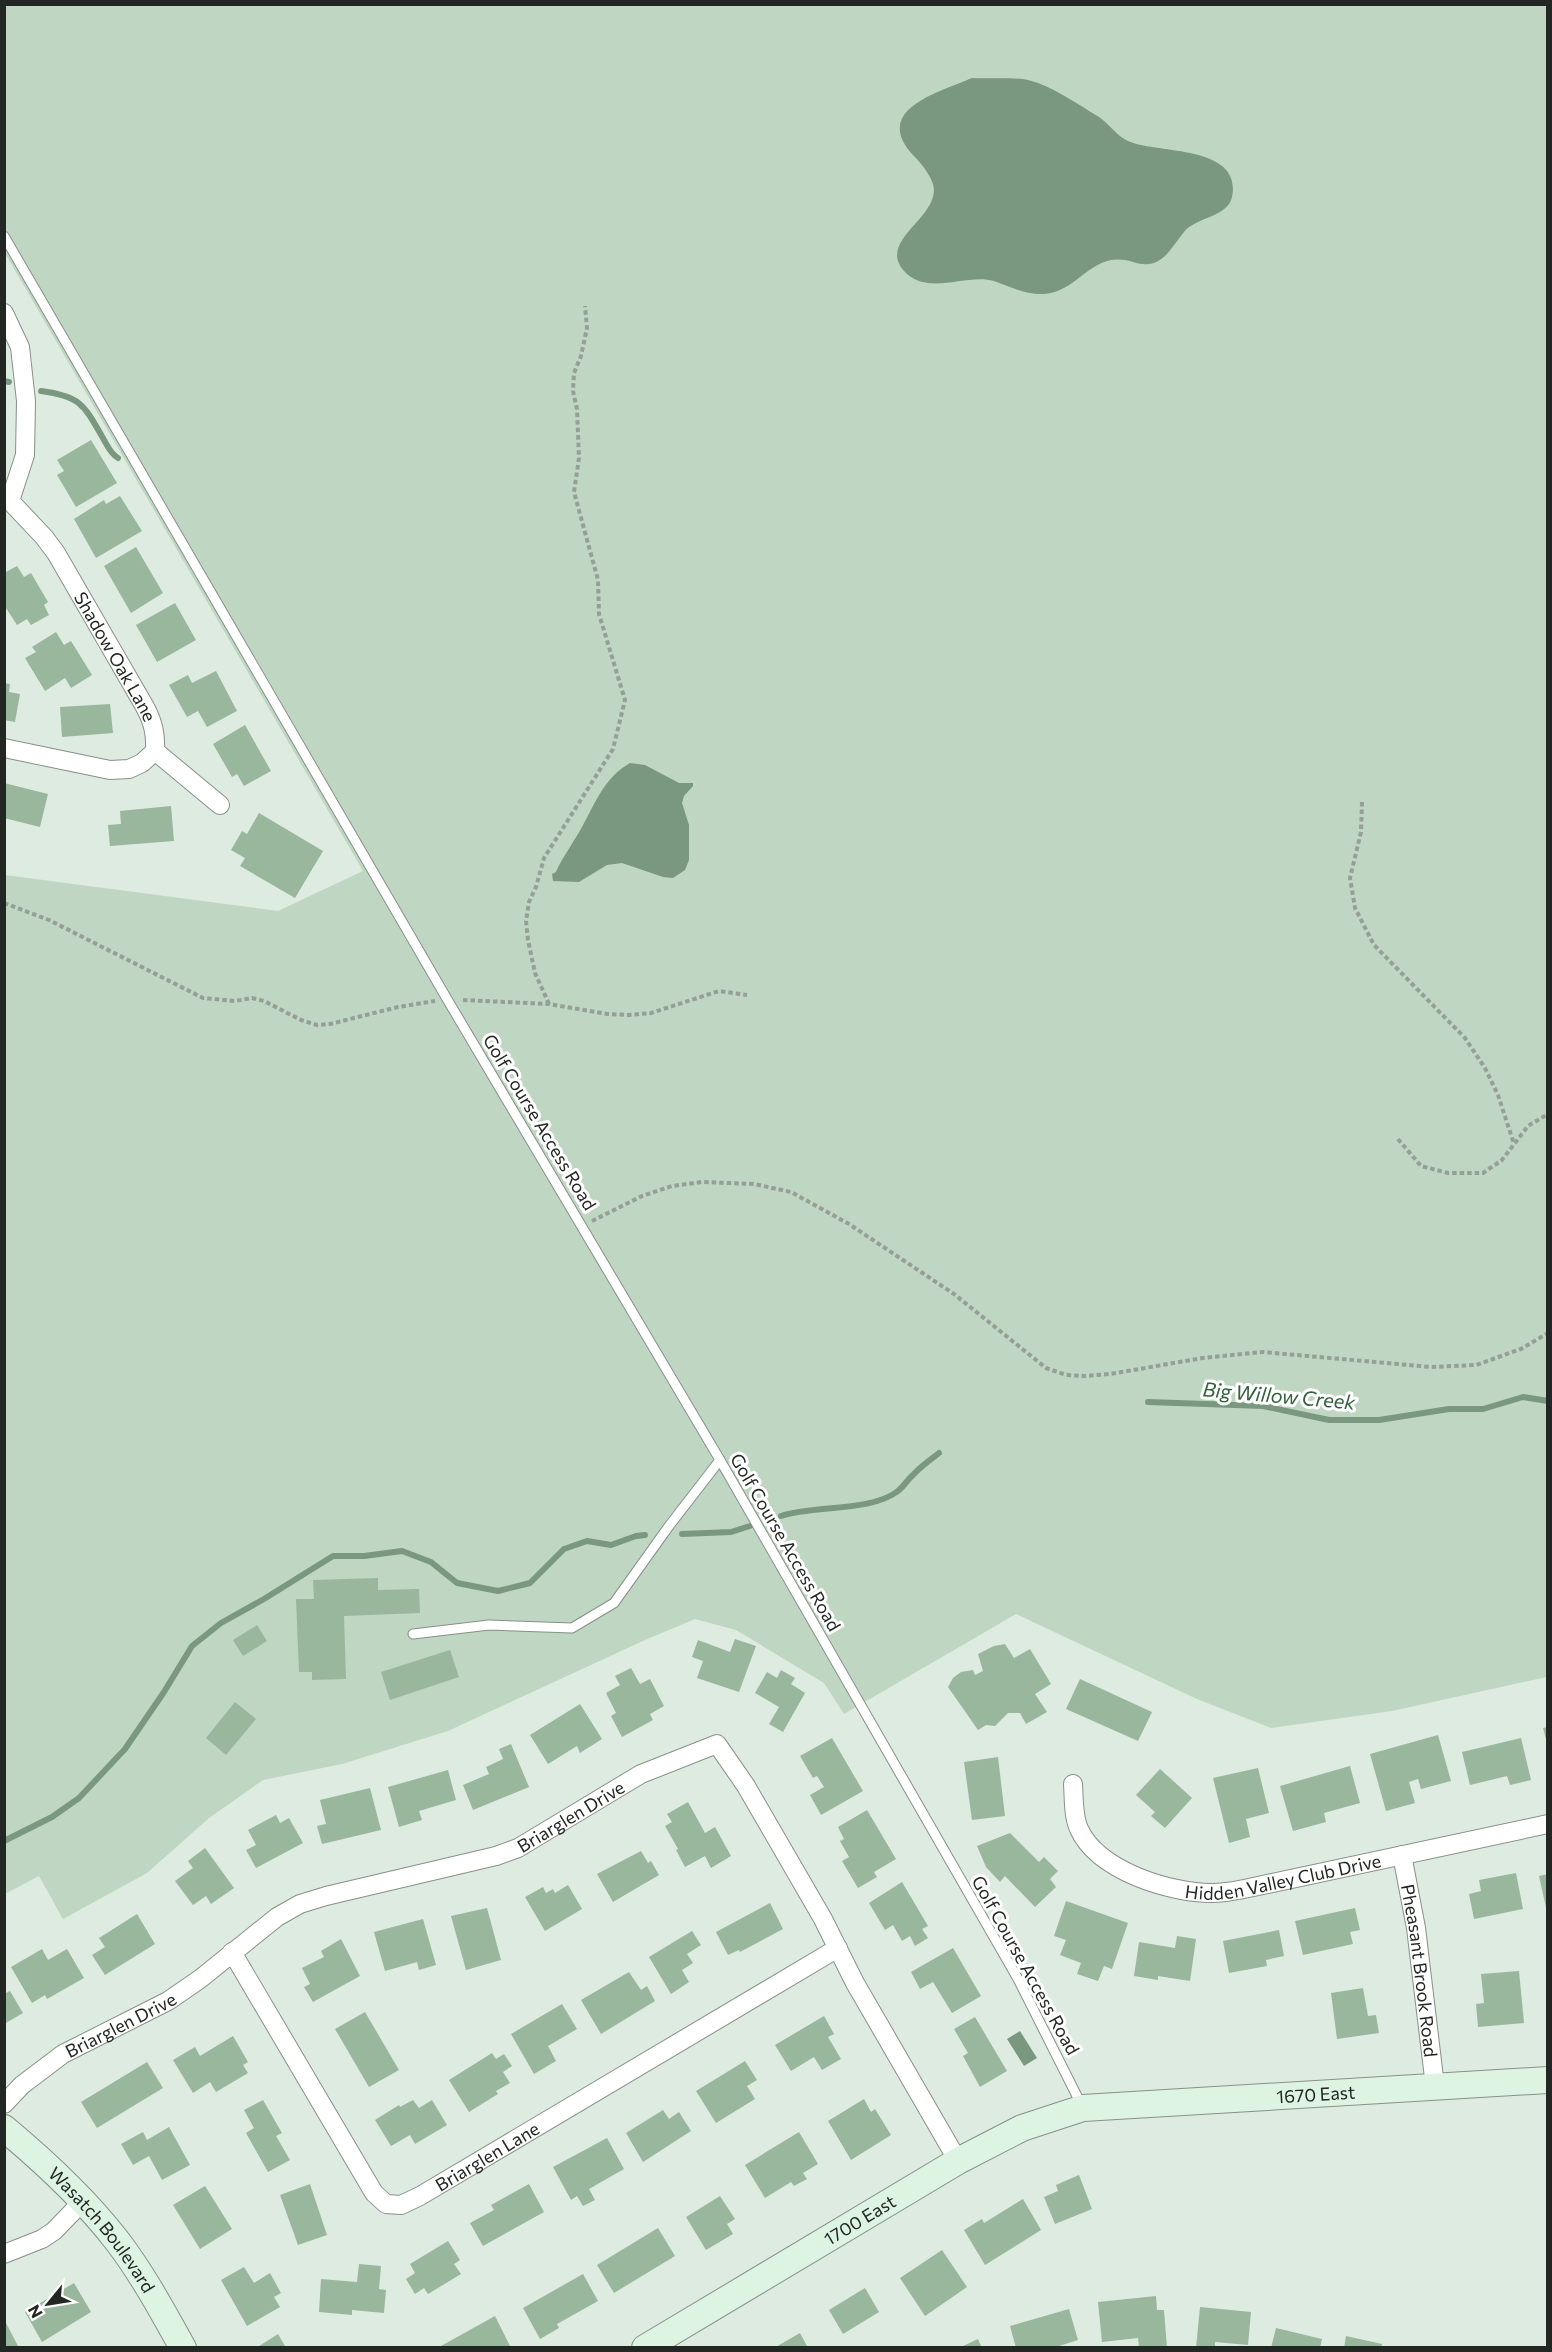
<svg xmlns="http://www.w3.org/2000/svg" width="1552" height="2352" font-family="Commissioner,sans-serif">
<rect width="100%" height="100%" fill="#deebe0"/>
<!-- green -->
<path fill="#bfd6c2" d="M5 5H1547V1677L1392 1711 1271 1728 1197 1699 1016 1614 844 1714 824 1683 736 1630 695 1619 645 1640 448 1731 342 1764 263 1780 209 1818 147 1873 63 1919 39 1876 5 1894V875L278 911 363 871 5 253Z"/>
<!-- water -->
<g fill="#7a987f">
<path d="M972 78C987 79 1015 77 1028 80 1053 86 1077 104 1099 117 1109 124 1117 136 1128 141 1155 154 1243 144 1232 197 1228 217 1196 217 1184 232 1169 250 1162 271 1133 262 1091 249 1080 292 1044 294 1027 295 1010 287 994 281 968 273 931 295 907 274 874 243 934 221 934 190 934 178 920 162 912 154 872 109 940 92 972 78Z"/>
<path d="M630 763 645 765 679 783H693V786L684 796 682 803 689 825V860L685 870 673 878 663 877 622 863 607 865 579 882 553 881 552 874 556 872C563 856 574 842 582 827 596 802 604 778 630 763Z"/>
<path d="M1020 2031 1037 2058 1024 2066 1007 2039Z"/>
</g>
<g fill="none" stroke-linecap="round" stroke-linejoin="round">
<!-- stream -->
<g stroke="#7a987f" stroke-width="6">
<path d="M4 381 9 382"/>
<path d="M41 391C81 396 84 405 104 440 108 447 111 454 118 458"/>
<path d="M1148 1402 1263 1406 1329 1420H1379L1449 1409H1483L1523 1397 1548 1401"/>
<path d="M781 1516C814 1505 871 1512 898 1491 904 1486 908 1479 914 1474 921 1466 930 1460 939 1453"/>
<path d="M682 1534 731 1532 750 1526"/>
<path d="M4 1841 52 1817 79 1798 125 1749 164 1692 192 1646 221 1623 264 1599 333 1556H364L402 1551 431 1562 457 1583 498 1591 530 1583 564 1549 587 1541 611 1545 636 1536 645 1535"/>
</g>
</g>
<!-- building -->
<g fill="#99b79d">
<path d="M91 440 117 483 76 507 57 475 64 471 57 460Z"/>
<path d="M120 496 142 531 96 558 74 519 104 500 106 504Z"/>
<path d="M136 547 163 593 131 613 104 566Z"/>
<path d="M17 566 24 577 31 573 48 602 44 605 49 615 31 625 27 619 17 625 4 605V573Z"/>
<path d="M175 603 196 640 157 662 136 625Z"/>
<path d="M56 632 64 645 71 641 92 675 71 688 65 678 45 691 25 658 36 652 32 647Z"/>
<path d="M216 671 237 711 207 727 198 711 187 717 169 685 188 675 192 683Z"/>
<path d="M4 683 10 684 9 692 20 694 15 722 4 720Z"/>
<path d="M110 704 113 733 62 737 60 707Z"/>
<path d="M245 725 271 771 244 786 237 774 232 777 213 744Z"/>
<path d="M4 783 48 794 40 827 4 818Z"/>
<path d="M171 806 174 841 110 846 108 825 121 824 120 811Z"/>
<path d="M259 813 323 851 295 898 240 866 245 858 231 850 242 831 247 834Z"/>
<path d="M378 1578V1590L419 1589 420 1613 344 1616 346 1679 312 1680V1672H299L296 1599H314L313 1580Z"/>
<path d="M257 1625 267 1641 243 1656 233 1640Z"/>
<path d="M735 1639 756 1646 739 1692 697 1678 703 1661 692 1657 698 1640 730 1652Z"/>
<path d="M1005 1644 1014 1658 1030 1649 1051 1684 1035 1694 1047 1712 1026 1724 1020 1713H1008L995 1726 986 1725 978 1730 948 1687 953 1678 961 1672 973 1670 975 1675 983 1671 978 1654 994 1646Z"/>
<path d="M450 1650 459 1677 390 1700 381 1672Z"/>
<path d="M631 1668 640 1684 650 1679 664 1706 650 1714 653 1720 622 1737 611 1716 616 1713 606 1693 620 1685 615 1676Z"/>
<path d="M781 1670 795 1678 791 1684 805 1693 783 1732 769 1724 779 1707 755 1693 767 1672 777 1678Z"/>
<path d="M1080 1679 1152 1712 1138 1741 1066 1709Z"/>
<path d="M235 1702 256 1719 226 1755 206 1738Z"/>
<path d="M580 1704 602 1739 580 1753 577 1746 548 1764 530 1735Z"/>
<path d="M1548 1727V1743H1547L1543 1728Z"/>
<path d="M1438 1735 1451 1781 1421 1789 1418 1779 1409 1782 1415 1803 1386 1811 1370 1754Z"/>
<path d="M832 1738 863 1791 821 1815 810 1795 824 1787 817 1776 813 1778 800 1756Z"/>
<path d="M1521 1738 1531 1780 1510 1785 1507 1776 1470 1785 1462 1752Z"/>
<path d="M511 1744 529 1787 473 1810 463 1785 489 1774 486 1767 503 1759 499 1749Z"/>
<path d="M998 1757 1005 1816 972 1820 964 1762Z"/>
<path d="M1350 1766 1360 1803 1324 1813 1326 1822 1293 1831 1280 1786Z"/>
<path d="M1258 1768 1269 1813 1246 1819 1250 1837 1229 1843 1213 1778Z"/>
<path d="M1160 1769 1192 1798 1165 1828 1151 1816 1155 1812 1136 1795Z"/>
<path d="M448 1770 456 1800 419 1811 422 1820 399 1827 388 1787Z"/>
<path d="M370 1788 381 1830 322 1844 317 1826 326 1824 320 1800Z"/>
<path d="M688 1802 705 1833 715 1827 731 1856 711 1868 705 1856 685 1867 676 1850 678 1849 665 1826 672 1822 667 1814Z"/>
<path d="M867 1810 896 1859 874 1872 877 1877 858 1888 842 1861 849 1857 840 1841 844 1839 838 1827Z"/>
<path d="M276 1815 280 1823 289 1818 303 1843 256 1868 246 1850 256 1845 248 1830Z"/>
<path d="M1010 1833 1039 1862 1044 1857 1058 1871 1050 1879 1056 1887 1035 1907 1005 1876 1000 1882 986 1867 977 1846Z"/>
<path d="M205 1848 234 1888 211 1904 206 1896 193 1905 175 1881 193 1868 188 1861Z"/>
<path d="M641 1851 648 1863 651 1861 659 1875 613 1902 597 1874Z"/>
<path d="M1516 1873 1523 1909 1474 1919 1469 1894 1481 1891 1479 1880Z"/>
<path d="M1548 1874V1912H1547L1539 1876Z"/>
<path d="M902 1882 928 1926 922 1929 928 1938 915 1946 910 1936 902 1941 893 1925 885 1930 869 1903Z"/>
<path d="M568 1885 582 1909 545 1931 525 1897 543 1887 546 1893 553 1889 555 1893Z"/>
<path d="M1066 1901 1128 1923 1112 1969 1104 1966 1098 1981 1077 1974 1081 1963 1060 1955 1066 1940 1054 1936Z"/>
<path d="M770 1903 783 1929 740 1952 739 1950 728 1955 716 1932Z"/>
<path d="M487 1908 501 1960 466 1970 451 1916Z"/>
<path d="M1355 1908 1360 1930 1350 1932 1353 1944 1303 1955 1295 1921Z"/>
<path d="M137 1914 155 1944 105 1975 92 1955 105 1947 99 1938Z"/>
<path d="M423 1919 436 1965 419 1970 417 1962 385 1971 374 1932Z"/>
<path d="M1279 1930 1284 1956 1266 1960 1267 1966 1229 1973 1223 1941Z"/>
<path d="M692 1931 701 1945 687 1954 693 1963 682 1970 689 1982 671 1994 649 1957Z"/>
<path d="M1177 1936 1196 1939 1190 1981 1158 1976V1980L1134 1976 1139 1942 1175 1948Z"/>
<path d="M341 1939 360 1976 313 2002 304 1987 310 1984 302 1968 324 1957 321 1951Z"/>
<path d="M953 1948 981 1996 952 2013 933 1982 920 1989 911 1972Z"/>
<path d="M42 1949 48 1960 67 1949 84 1978 47 1999 45 1995 32 2003 11 1967Z"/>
<path d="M1519 1971 1524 2023 1478 2027 1476 2004 1484 2003 1481 1974Z"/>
<path d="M629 1972 641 1990 647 1986 655 2001 601 2034 581 2000Z"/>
<path d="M1363 1988 1368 2016 1376 2015 1379 2033 1337 2039 1331 1993Z"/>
<path d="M10 1991 23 2013 4 2024V1994Z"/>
<path d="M562 2004 577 2029 548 2046 556 2061 534 2074 511 2034Z"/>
<path d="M365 2012 399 2070 369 2087 335 2029Z"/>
<path d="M824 2016 834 2034 828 2037 841 2059 822 2070 814 2057 791 2071 775 2045Z"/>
<path d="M975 2017 1007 2071 980 2087 963 2056 968 2053 954 2029Z"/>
<path d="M233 2036 248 2062 243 2065 248 2073 216 2092 210 2082 193 2093 173 2060 195 2047 200 2056Z"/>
<path d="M492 2053 496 2059 504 2054 512 2066 503 2072 510 2083 496 2091 498 2094 469 2112 449 2080Z"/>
<path d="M745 2061 757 2080 747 2086 755 2099 716 2123 696 2091Z"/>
<path d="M147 2062 163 2088 97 2128 81 2102Z"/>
<path d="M864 2099 871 2112 875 2109 891 2135 851 2160 828 2121Z"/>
<path d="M263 2100 282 2133 276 2136 290 2160 268 2172 246 2133 254 2128 244 2110Z"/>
<path d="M413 2100 419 2108 432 2100 447 2125 415 2144 410 2135 391 2146 375 2120 399 2105 400 2107Z"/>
<path d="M663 2110 669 2119 679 2112 691 2131 643 2162 626 2133Z"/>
<path d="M169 2127 190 2165 162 2180 149 2156 133 2165 121 2144 143 2132 147 2140Z"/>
<path d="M799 2132 818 2164 803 2173 807 2179 794 2186 791 2182 765 2198 745 2165Z"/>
<path d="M607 2138 624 2169 589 2189 595 2200 583 2206 577 2196 571 2200 553 2167Z"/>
<path d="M1079 2175 1092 2209 1055 2224 1044 2197 1058 2191 1056 2185Z"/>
<path d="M310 2184 327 2235 298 2245 280 2195Z"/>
<path d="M529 2184 544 2212 483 2246 470 2223 494 2210 491 2205Z"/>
<path d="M205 2186 232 2229 200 2249 173 2205Z"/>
<path d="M720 2196 735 2219 727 2224 733 2234 706 2250 686 2217Z"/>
<path d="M1023 2199 1041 2230 985 2265 964 2230 982 2219 984 2223Z"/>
<path d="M658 2228 675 2256 614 2293 597 2265Z"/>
<path d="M448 2241 460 2260 454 2264 461 2274 428 2294 424 2288 415 2294 406 2279 415 2273 410 2264Z"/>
<path d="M942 2250 967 2287 925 2316 900 2278Z"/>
<path d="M359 2264 381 2266 379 2289 386 2290 384 2313 352 2310V2315L319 2312 321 2279 357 2282Z"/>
<path d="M244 2267 254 2283 270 2273 281 2293 274 2297 280 2307 247 2326 221 2280Z"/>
<path d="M583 2274 598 2301 557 2324 559 2328 540 2339 523 2308Z"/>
<path d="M74 2283 91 2312 42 2342 25 2312Z"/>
<path d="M865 2288 879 2312 843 2334 829 2310Z"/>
<path d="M1156 2296 1157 2310H1164L1167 2348H1139L1138 2338 1102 2342 1098 2302Z"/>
<path d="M1200 2307 1251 2312 1248 2345 1215 2342V2348H1196Z"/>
<path d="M1069 2309 1078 2340 1053 2348H1016L1010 2326Z"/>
<path d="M495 2316 511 2348H442L441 2346Z"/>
<path d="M5 2321 19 2348H5Z"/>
<path d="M1276 2328 1322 2339 1320 2348H1271Z"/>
<path d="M800 2333 808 2348H774Z"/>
<path d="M278 2334 286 2348H256Z"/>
<path d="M1346 2336 1382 2344 1381 2348H1344Z"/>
<path d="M978 2339 982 2348H959Z"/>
</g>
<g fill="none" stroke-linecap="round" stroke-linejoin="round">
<defs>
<g id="lane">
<path d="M4 236 447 999 720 1460 1018 1979 1082 2106"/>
<path d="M413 1634 489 1625 572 1628 614 1603 669 1526 720 1460"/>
</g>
<g id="street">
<path d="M4 313 20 347 26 401 25 455 10 501"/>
<path id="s1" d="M10 501 44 537 56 553 145 707C153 722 156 734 155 751L220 805"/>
<path d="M4 748 110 770 129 769 142 763 155 751"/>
<path id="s2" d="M1073 1784C1074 1798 1073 1816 1079 1829 1098 1871 1170 1893 1212 1893 1222 1893 1234 1891 1244 1889L1548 1824"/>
<path id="s3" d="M1402 1855 1416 1928 1435 2086"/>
<path id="s4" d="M232 1952 374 2193 386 2204 401 2205 420 2196 838 1948"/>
<path id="s5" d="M4 2104 22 2085 63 2054 168 2001 200 1979 277 1917 300 1904 326 1896 496 1856 518 1848 641 1774 717 1744 746 1786 823 1919 855 1983 958 2161"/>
<path d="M4 2254 42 2239 54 2231 83 2201"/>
</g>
<g id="secondary">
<path id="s6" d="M4 2128C46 2163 85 2199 118 2242 143 2275 163 2312 183 2348"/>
<path id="s7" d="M645 2348 958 2161 1022 2128 1083 2108 1548 2080"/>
</g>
</defs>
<!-- lane casing -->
<use href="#lane" stroke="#869187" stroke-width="11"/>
<!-- street casing -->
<use href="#street" stroke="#869187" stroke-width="20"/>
<!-- secondary casing -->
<use href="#secondary" stroke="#869187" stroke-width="28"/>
<!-- path -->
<g stroke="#959f97" stroke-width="4" stroke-dasharray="4.5 3" stroke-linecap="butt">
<path d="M1362 802 1361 832 1350 878 1355 908 1374 945 1465 1038 1485 1068 1498 1095 1514 1144"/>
<path d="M4 903 49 920 203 998 235 1001 252 998 264 1001 301 1020 317 1025 330 1024 398 1007 435 1001"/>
<path d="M463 1000 549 1004 607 1014 629 1015 651 1013 719 991 747 995"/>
<path d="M549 1004 535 973 528 940 526 921 529 902 536 887 544 858 613 749 625 700 599 614 598 580 574 492 579 458 577 409 573 391 574 373 581 356 587 328 585 306"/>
<path d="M1398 1139 1421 1166 1448 1173H1483L1502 1160 1528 1126 1548 1114"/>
<path d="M592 1221 642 1196 672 1186 702 1182 754 1184 791 1192 849 1224 954 1294 1046 1368 1066 1375 1085 1376 1110 1374 1203 1358 1263 1352 1431 1367 1476 1365 1521 1349 1548 1333"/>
</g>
<!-- lane -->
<use href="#lane" stroke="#fff" stroke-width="9"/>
<!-- street -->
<use href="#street" stroke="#fff" stroke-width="18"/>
<!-- secondary -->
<use href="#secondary" stroke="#def4e2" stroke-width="26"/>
</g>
<g text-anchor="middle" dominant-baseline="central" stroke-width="6" stroke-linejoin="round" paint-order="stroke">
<!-- street labels -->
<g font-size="18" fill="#232723" stroke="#fff">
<text stroke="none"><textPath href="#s1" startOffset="189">Shadow Oak Lane</textPath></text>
<text transform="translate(540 1122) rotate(59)">Golf Course Access Road</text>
<text transform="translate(786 1542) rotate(60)">Golf Course Access Road</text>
<text stroke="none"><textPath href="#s5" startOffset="646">Briarglen Drive</textPath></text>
<text stroke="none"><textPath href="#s2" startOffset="272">Hidden Valley Club Drive</textPath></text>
<text transform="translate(1026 1965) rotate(61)">Golf Course Access Road</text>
<text stroke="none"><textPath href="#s3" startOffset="117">Pheasant Brook Road</textPath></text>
<text stroke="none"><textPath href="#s5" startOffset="142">Briarglen Drive</textPath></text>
<text stroke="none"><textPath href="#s7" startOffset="734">1670 East</textPath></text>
<text stroke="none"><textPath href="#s4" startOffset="410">Briarglen Lane</textPath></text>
<text stroke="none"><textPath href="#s7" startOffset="250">1700 East</textPath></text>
<text stroke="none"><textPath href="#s6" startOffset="142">Wasatch Boulevard</textPath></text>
</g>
<!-- water labels -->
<g font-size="20" font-style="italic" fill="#31603b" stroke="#fff">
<text transform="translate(1279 1395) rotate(5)">Big Willow Creek</text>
</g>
</g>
<!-- border -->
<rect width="1552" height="2352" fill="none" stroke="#232723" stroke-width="12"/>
<!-- north arrow -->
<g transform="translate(48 2304) rotate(240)" stroke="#ffffff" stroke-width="4.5" paint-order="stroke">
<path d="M0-4.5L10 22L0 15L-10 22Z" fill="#232723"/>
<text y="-9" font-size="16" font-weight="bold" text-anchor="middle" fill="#232723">N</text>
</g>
</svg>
